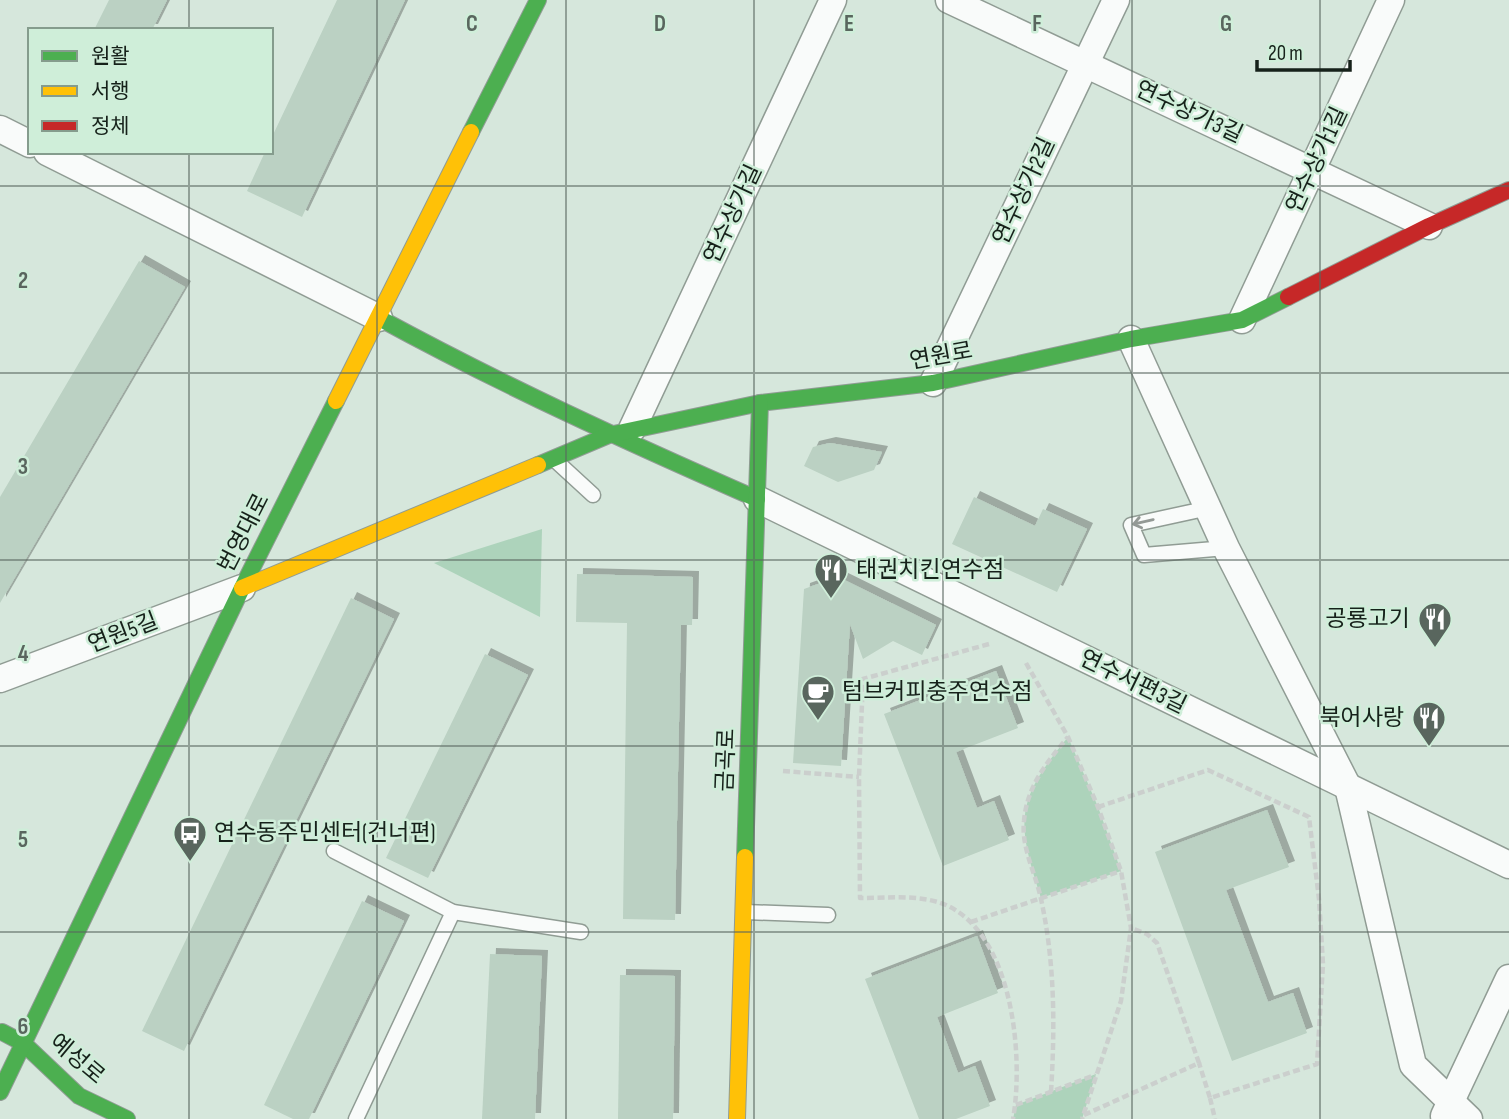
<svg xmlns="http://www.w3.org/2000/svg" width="1509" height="1119" font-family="'Sofia Sans Condensed','Noto Sans KR',sans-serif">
<defs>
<filter id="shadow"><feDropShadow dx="6" dy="-6" stdDeviation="0" flood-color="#0004"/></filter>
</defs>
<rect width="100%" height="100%" fill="#d6e7dc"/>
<!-- green -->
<g fill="#add3bb">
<path d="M542 529 540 617 434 563Z"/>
<path d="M1068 737 1098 807 1121 871 1041 898C1016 821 1015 801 1068 737Z"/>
<path d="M1096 1074 1082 1119H1013L1016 1105Z"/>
</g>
<!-- building -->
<g fill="#bbd1c3" filter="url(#shadow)">
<path d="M109 0H167L152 30H94Z"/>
<path d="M337 0H405L302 217 247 191 265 152H271V139Z"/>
<path d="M139 261 185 287 0 603V497Z"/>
<path d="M830 443 882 452 874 470 838 482 804 466 813 447Z"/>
<path d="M974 497 1035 526 1043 509 1087 529 1057 592 952 544Z"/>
<path d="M830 573 936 625 922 655 893 641 863 659 850 624 841 766 793 763 804 589 832 579Z"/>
<path d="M577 574 693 577 692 625H681L675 920 623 919 627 623 576 622Z"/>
<path d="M351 598 394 619 184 1051 142 1031Z"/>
<path d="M485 654 528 675 428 878 386 858Z"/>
<path d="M996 671 1018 728 956 752 977 808 994 801 1009 840 943 866 884 714Z"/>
<path d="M1267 810 1289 867 1226 890 1268 1002 1293 993 1307 1033 1232 1061 1155 852Z"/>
<path d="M362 901 404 921 309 1119H293L264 1105Z"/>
<path d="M977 936 998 993 937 1017 958 1073 975 1066 990 1106 956 1119H919L865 979Z"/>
<path d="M490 954 542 956 535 1119H482Z"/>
<path d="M620 975 675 976 673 1119H618Z"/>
</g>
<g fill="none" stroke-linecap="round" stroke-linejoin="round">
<defs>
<g id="lane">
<path d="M556 461 593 495"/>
<path d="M1209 508 1131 525 1144 555 1226 548"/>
<path d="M334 851 453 912 581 932"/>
<path d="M745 912 828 915"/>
<path d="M356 1119 453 912"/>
</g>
<g id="street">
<path d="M949 0 1429 226"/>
<path d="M0 129 30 144"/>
<path d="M47 152 379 318"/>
<path d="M1242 320 1391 0"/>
<path d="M1131 339 1226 548 1348 787 1413 1065 1469 1119"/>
<path d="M933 383 1116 0"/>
<path d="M632 429 833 0"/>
<path d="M757 499 1509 865"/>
<path d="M0 679 242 588"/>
<path d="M1444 1116 1509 978"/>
</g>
<g id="fast">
<path d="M471 132 538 0"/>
<path d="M379 318C502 385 629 443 757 499"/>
<path d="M538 465 609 435 760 403 933 383 1131 339 1242 320 1288 297"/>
<path d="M745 857 760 403"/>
<path d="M2 1032 23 1043 79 1096 127 1119"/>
<path d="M0 1092 242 588 336 401"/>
</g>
<g id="slow">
<path d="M336 401 471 132"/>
<path d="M242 588 538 465"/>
<path d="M737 1119 745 857"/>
</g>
<path id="jam" d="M1288 297 1429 226 1509 190"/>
</defs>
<!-- lane casing -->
<use href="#lane" stroke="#909c94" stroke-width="17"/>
<!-- street casing -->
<use href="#street" stroke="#909c94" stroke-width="29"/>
<!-- fast casing -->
<use href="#fast" stroke="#909c94" stroke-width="18"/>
<!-- slow casing -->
<use href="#slow" stroke="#909c94" stroke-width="18"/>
<!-- jam casing -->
<use href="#jam" stroke="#909c94" stroke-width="18"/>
<!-- path -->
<g stroke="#cbcfcd" stroke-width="4.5" stroke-dasharray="7 3.5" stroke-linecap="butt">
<path d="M989 644 863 679 859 777 860 898C887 898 920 894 946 905 1013 935 1024 1056 1013 1119"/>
<path d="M1026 663 1068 737 1098 807 1121 871 1131 928 1121 1001 1082 1119"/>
<path d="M783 771 859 777"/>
<path d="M1098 807 1208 770 1309 817 1319 899 1323 964 1317 1064 1210 1098 1199 1063"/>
<path d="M971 922 1121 871"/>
<path d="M1051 1092C1055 1027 1055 963 1041 899 1036 874 1021 848 1024 821 1027 786 1047 762 1068 737"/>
<path d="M1210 1098 1215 1119"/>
<path d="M1016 1105 1095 1075"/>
<path d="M1084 1115 1199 1063 1157 943 1147 934 1131 928"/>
</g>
<!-- lane -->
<use href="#lane" stroke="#f9fbfa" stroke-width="14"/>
<!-- street -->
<use href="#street" stroke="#f9fbfa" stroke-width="26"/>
<!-- fast -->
<use href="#fast" stroke="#4caf50" stroke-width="16"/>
<!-- slow -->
<use href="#slow" stroke="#ffc107" stroke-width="16"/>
<!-- jam -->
<use href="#jam" stroke="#c62828" stroke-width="16"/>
</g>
<!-- one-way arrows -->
<defs><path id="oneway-shaft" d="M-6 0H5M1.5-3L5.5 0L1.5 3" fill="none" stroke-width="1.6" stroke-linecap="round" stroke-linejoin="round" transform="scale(1.75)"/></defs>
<use stroke="#939995" href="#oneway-shaft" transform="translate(1143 522) rotate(167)"/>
<!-- grid -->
<path fill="none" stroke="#59665e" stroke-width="2" stroke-opacity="0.55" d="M189 0V30M377 0V1119M566 0V1119M754 0V1119M943 0V1119M1132 0V1119M1320 0V1119M189 152V1119M0 186H1509M0 373H1509M0 560H1509M0 746H1509M0 932H1509"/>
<!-- icons -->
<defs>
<symbol id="restaurant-pin" viewBox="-11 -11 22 30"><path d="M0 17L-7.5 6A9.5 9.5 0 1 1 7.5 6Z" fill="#59665e" stroke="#cfeed9"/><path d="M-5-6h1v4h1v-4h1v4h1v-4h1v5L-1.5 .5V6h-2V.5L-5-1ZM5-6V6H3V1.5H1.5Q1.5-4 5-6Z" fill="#fff"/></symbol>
<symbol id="cafe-pin" viewBox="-11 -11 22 30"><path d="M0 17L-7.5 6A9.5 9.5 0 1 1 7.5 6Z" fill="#59665e" stroke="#cfeed9"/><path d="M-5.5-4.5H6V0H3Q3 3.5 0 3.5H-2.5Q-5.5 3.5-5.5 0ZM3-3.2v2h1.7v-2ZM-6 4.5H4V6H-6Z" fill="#fff"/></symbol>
<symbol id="bus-pin" viewBox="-11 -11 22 30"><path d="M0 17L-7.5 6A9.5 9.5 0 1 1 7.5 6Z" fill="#59665e" stroke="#cfeed9"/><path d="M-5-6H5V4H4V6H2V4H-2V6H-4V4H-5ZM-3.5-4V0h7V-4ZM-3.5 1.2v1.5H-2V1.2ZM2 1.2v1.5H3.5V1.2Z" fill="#fff"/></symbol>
</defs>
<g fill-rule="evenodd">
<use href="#restaurant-pin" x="812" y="551" width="38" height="52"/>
<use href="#restaurant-pin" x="1416" y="600" width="38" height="52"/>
<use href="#cafe-pin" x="799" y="673" width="38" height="52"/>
<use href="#restaurant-pin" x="1410" y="699" width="38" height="52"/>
<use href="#bus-pin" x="171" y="814" width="38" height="52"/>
</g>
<g text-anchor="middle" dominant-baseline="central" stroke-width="5" stroke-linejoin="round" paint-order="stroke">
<!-- street labels -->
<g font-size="23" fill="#16211a" stroke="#cfeed9">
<text transform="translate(1189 112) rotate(25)">연수상가3길</text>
<text transform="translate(1317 160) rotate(-65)">연수상가1길</text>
<text transform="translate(1024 191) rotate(-65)">연수상가2길</text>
<text transform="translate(733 214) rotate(-65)">연수상가길</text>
<text transform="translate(941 356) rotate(-10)">연원로</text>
<text transform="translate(244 533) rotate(-63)">번영대로</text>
<text transform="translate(123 633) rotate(-21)">연원5길</text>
<text transform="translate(1133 682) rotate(26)">연수서편3길</text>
<text transform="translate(726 760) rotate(-88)">금곡로</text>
<text transform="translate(77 1059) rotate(40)">예성로</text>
</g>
<!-- poi labels -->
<g font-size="23" fill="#16211a" stroke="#cfeed9" text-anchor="start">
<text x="856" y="570">태권치킨연수점</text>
<text x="1410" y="619" text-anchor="end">공룡고기</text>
<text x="842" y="692">텀브커피충주연수점</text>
<text x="1404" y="718" text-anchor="end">북어사랑</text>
<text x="214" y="833">연수동주민센터(건너편)</text>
</g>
</g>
<g font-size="23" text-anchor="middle" font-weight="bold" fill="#59665e" stroke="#cfeed9" stroke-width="5" stroke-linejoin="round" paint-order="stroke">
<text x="472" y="31">C</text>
<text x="660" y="31">D</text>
<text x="849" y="31">E</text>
<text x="1037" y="31">F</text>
<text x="1226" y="31">G</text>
<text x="23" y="288">2</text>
<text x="23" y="474">3</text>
<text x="23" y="661">4</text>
<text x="23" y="847">5</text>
<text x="23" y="1034">6</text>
</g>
<!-- legend -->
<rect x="28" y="28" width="245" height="126" fill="#cfeed9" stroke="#859c8d" stroke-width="2"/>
<rect x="42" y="51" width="35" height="10" fill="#4caf50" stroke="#859c8d" stroke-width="2"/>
<text x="91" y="63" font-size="21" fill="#16211a">원활</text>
<rect x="42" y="86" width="35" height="10" fill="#ffc107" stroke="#859c8d" stroke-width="2"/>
<text x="91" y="98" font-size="21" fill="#16211a">서행</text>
<rect x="42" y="121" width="35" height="10" fill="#c62828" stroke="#859c8d" stroke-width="2"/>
<text x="91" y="133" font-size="21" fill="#16211a">정체</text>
<!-- scale -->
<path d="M1257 60v10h93v-10" fill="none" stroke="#16211a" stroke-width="3.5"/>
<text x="1268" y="60" font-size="21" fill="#16211a" stroke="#cfeed9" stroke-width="5" paint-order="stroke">20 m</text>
</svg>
